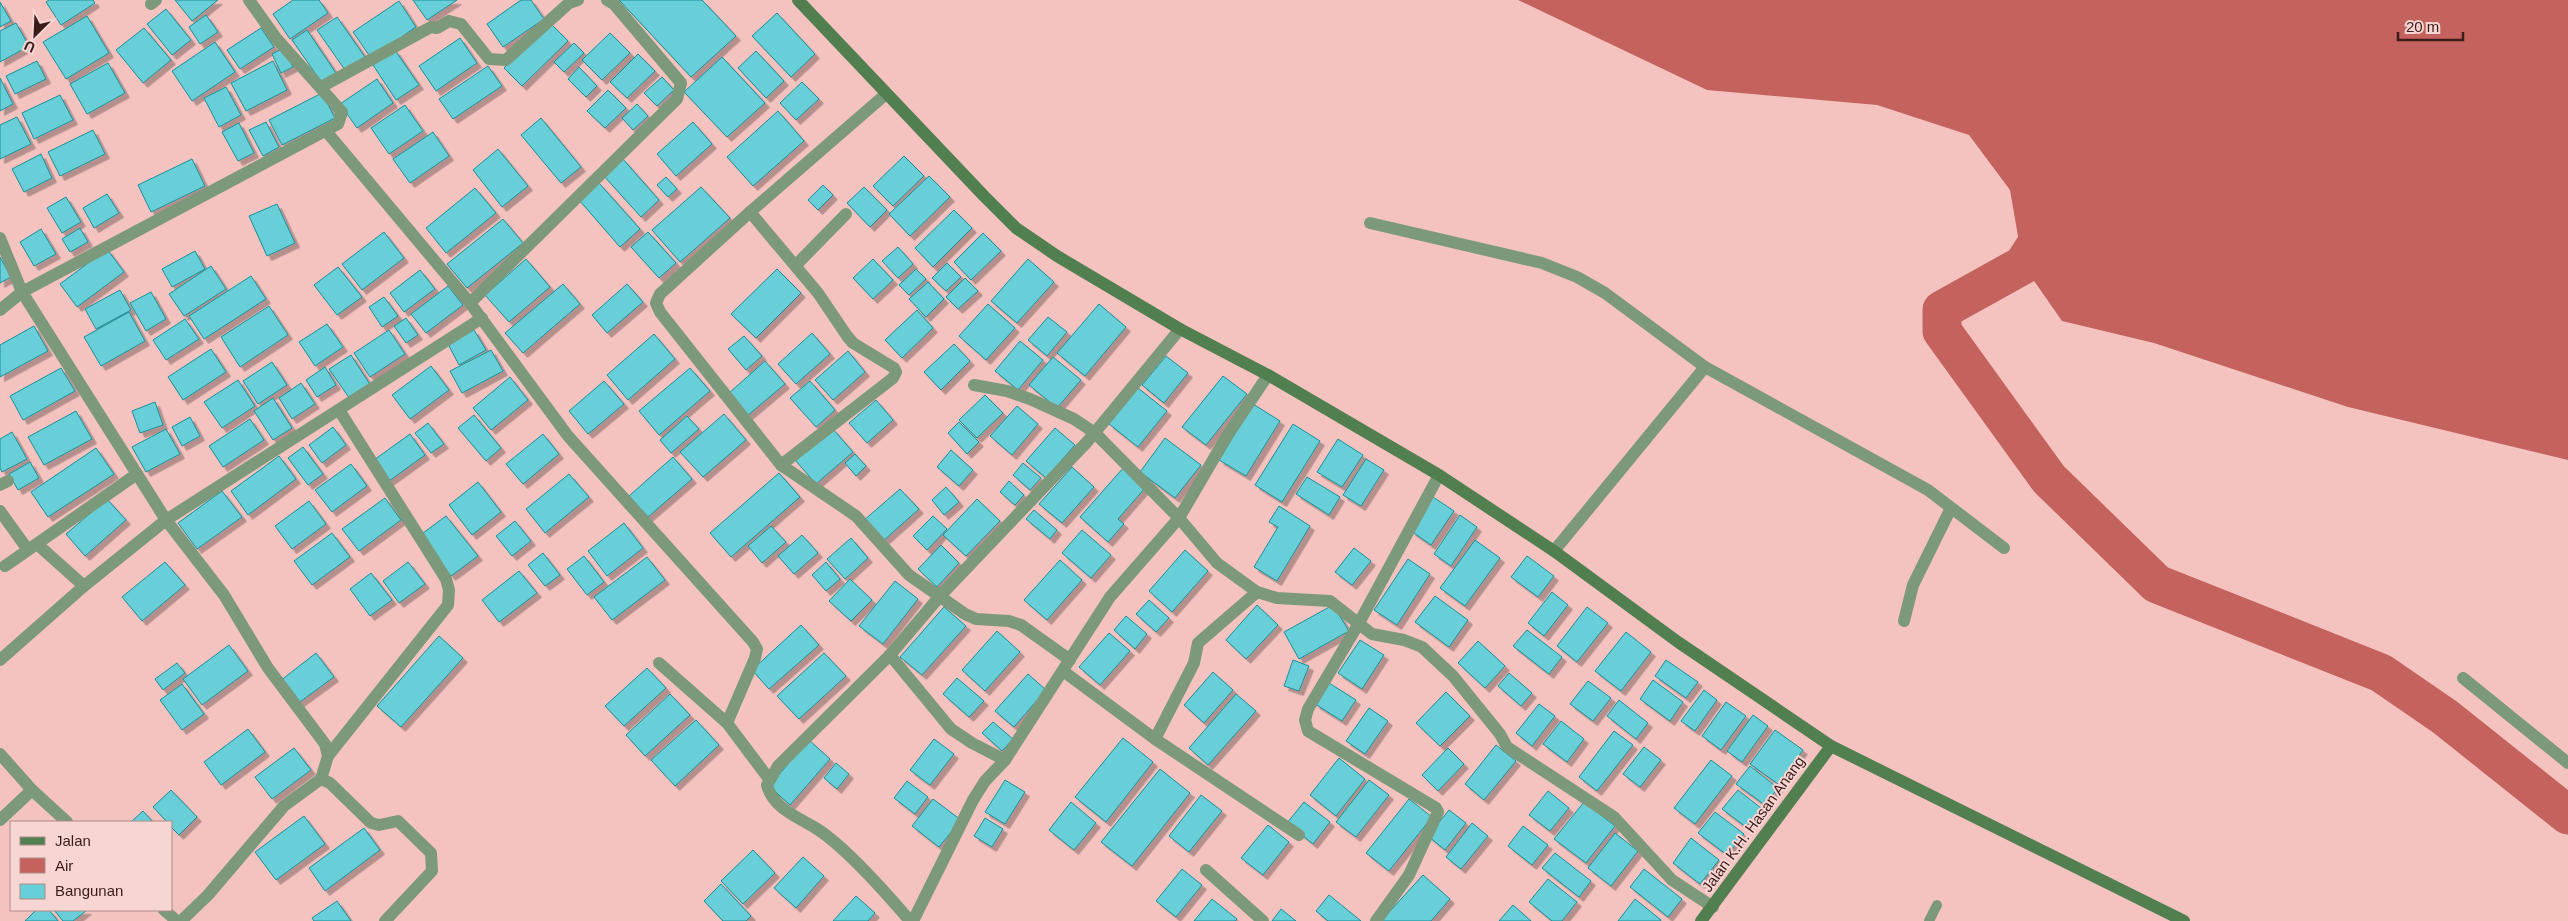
<svg xmlns="http://www.w3.org/2000/svg" width="2568" height="921" font-family="Helvetica,sans-serif">
<defs>
<filter id="shadow"><feDropShadow dx="4.5" dy="4.5" stdDeviation="0" flood-color="#0004"/></filter>
</defs>
<rect width="100%" height="100%" fill="#f5c3bf"/>
<!-- water -->
<path fill="#c4625e" d="M1518 0H2568V460L2348 407 2154 343 2062 321 2023 265 2010 190 1969 135 1877 105 1707 90Z"/>
<g fill="none" stroke-linecap="round" stroke-linejoin="round">
<!-- river -->
<path stroke="#c4625e" stroke-width="39" d="M2052 220 2023 265 1942 310V331L2049 479 2157 584 2381 673 2445 717 2568 815"/>
</g>
<!-- building -->
<g fill="#68cfd8" stroke="#188f98" filter="url(#shadow)">
<path d="M49 0H93L95 3 61 25 46 2Z"/>
<path d="M175 0H218L192 21Z"/>
<path d="M293 0H319L328 13 290 39 273 14Z"/>
<path d="M413 0H457L427 20Z"/>
<path d="M521 0H531L544 19 503 47 487 24Z"/>
<path d="M619 0H702L736 36 691 77Z"/>
<path d="M399 1 416 27 371 58 353 32Z"/>
<path d="M0 2 11 21 0 27Z"/>
<path d="M166 9 191 40 172 55 147 24Z"/>
<path d="M777 13 815 54 791 77 752 36Z"/>
<path d="M206 15 218 32 200 44 189 27Z"/>
<path d="M87 16 109 53 66 79 43 42Z"/>
<path d="M337 17 365 57 345 70 317 30Z"/>
<path d="M16 23 29 46 0 62V31Z"/>
<path d="M550 23 568 41 522 86 504 68Z"/>
<path d="M144 28 171 60 143 83 116 50Z"/>
<path d="M261 28 274 47 240 69 227 50Z"/>
<path d="M307 30 336 73 322 83 292 40Z"/>
<path d="M610 33 630 53 602 80 582 60Z"/>
<path d="M460 38 477 63 436 91 419 66Z"/>
<path d="M215 42 235 72 192 101 172 71Z"/>
<path d="M574 43 584 53 564 72 554 62Z"/>
<path d="M283 48 293 67 281 73 272 54Z"/>
<path d="M395 50 419 85 396 100 373 65Z"/>
<path d="M756 51 784 81 766 98 738 68Z"/>
<path d="M638 54 655 71 627 98 610 82Z"/>
<path d="M722 57 765 103 727 137 684 92Z"/>
<path d="M37 61 46 79 15 94 6 76Z"/>
<path d="M273 61 287 90 246 111 231 83Z"/>
<path d="M108 63 125 93 87 114 70 84Z"/>
<path d="M488 66 502 86 453 119 439 99Z"/>
<path d="M579 67 597 86 586 97 568 79Z"/>
<path d="M662 77 674 90 657 106 644 93Z"/>
<path d="M0 78 13 104 0 111Z"/>
<path d="M377 79 393 103 357 128 340 104Z"/>
<path d="M802 82 819 99 796 120 780 103Z"/>
<path d="M226 87 241 115 219 127 204 98Z"/>
<path d="M608 90 626 108 605 128 587 111Z"/>
<path d="M322 93 335 118 282 145 269 120Z"/>
<path d="M60 95 73 120 34 139 22 113Z"/>
<path d="M637 104 648 116 633 130 622 118Z"/>
<path d="M405 105 423 131 389 154 371 128Z"/>
<path d="M778 111 804 141 753 186 727 157Z"/>
<path d="M17 117 31 144 0 159V125Z"/>
<path d="M541 118 581 167 561 183 521 135Z"/>
<path d="M266 122 279 147 263 156 249 130Z"/>
<path d="M693 122 712 144 676 176 657 154Z"/>
<path d="M239 123 254 153 238 161 222 132Z"/>
<path d="M93 130 105 154 60 176 48 152Z"/>
<path d="M433 132 449 156 410 183 393 159Z"/>
<path d="M498 149 528 186 502 207 473 170Z"/>
<path d="M41 154 52 178 24 192 12 169Z"/>
<path d="M904 156 924 176 893 206 873 186Z"/>
<path d="M622 158 659 200 641 217 603 175Z"/>
<path d="M192 159 205 186 151 212 138 185Z"/>
<path d="M929 176 950 197 910 236 889 214Z"/>
<path d="M666 177 677 189 668 197 657 185Z"/>
<path d="M599 183 640 229 620 247 579 200Z"/>
<path d="M823 185 833 195 818 210 808 200Z"/>
<path d="M701 187 730 218 680 262 652 230Z"/>
<path d="M864 187 887 210 870 227 847 203Z"/>
<path d="M475 188 496 213 446 253 426 228Z"/>
<path d="M107 194 119 213 94 228 83 208Z"/>
<path d="M66 197 81 222 62 233 47 208Z"/>
<path d="M277 204 295 243 267 256 249 216Z"/>
<path d="M954 210 972 228 933 267 915 248Z"/>
<path d="M503 219 523 243 467 288 447 264Z"/>
<path d="M80 228 88 242 70 252 62 239Z"/>
<path d="M41 229 56 254 34 266 20 242Z"/>
<path d="M384 232 404 258 362 290 342 264Z"/>
<path d="M648 232 676 263 659 278 631 247Z"/>
<path d="M983 233 1001 251 971 280 954 262Z"/>
<path d="M898 247 913 264 898 278 882 261Z"/>
<path d="M107 249 124 272 77 307 60 284Z"/>
<path d="M195 251 205 269 172 287 162 269Z"/>
<path d="M0 257 11 277 0 283Z"/>
<path d="M526 259 550 287 509 322 485 295Z"/>
<path d="M873 259 893 280 873 299 853 278Z"/>
<path d="M1028 259 1054 282 1017 323 991 301Z"/>
<path d="M947 263 961 277 946 291 932 278Z"/>
<path d="M211 266 226 289 184 316 169 294Z"/>
<path d="M338 267 362 297 337 315 314 285Z"/>
<path d="M777 269 801 293 756 338 731 314Z"/>
<path d="M916 269 926 279 909 295 899 285Z"/>
<path d="M420 270 435 289 404 312 390 293Z"/>
<path d="M251 276 266 299 204 339 189 316Z"/>
<path d="M965 278 978 291 958 309 946 297Z"/>
<path d="M928 282 944 299 926 317 909 299Z"/>
<path d="M563 284 580 304 523 353 505 333Z"/>
<path d="M627 284 643 302 607 333 592 315Z"/>
<path d="M448 286 463 305 426 333 411 314Z"/>
<path d="M120 290 131 310 96 329 85 309Z"/>
<path d="M151 292 166 319 146 331 130 303Z"/>
<path d="M384 297 398 316 382 327 369 307Z"/>
<path d="M988 304 1015 328 986 360 959 336Z"/>
<path d="M1099 304 1126 327 1085 376 1057 353Z"/>
<path d="M269 306 288 335 240 367 221 337Z"/>
<path d="M917 310 933 328 902 358 885 340Z"/>
<path d="M129 312 145 341 101 366 84 337Z"/>
<path d="M1048 317 1067 332 1047 356 1028 340Z"/>
<path d="M406 318 418 335 406 343 394 326Z"/>
<path d="M185 319 199 339 166 360 153 340Z"/>
<path d="M327 324 343 347 315 366 299 342Z"/>
<path d="M34 326 48 351 0 377V345Z"/>
<path d="M389 330 405 354 370 377 354 353Z"/>
<path d="M474 330 486 350 459 365 448 344Z"/>
<path d="M812 333 830 354 796 384 778 364Z"/>
<path d="M654 334 675 359 628 400 607 375Z"/>
<path d="M744 336 762 356 746 370 728 349Z"/>
<path d="M1020 341 1043 360 1018 390 995 371Z"/>
<path d="M954 344 970 361 941 390 924 372Z"/>
<path d="M211 349 226 372 183 400 168 377Z"/>
<path d="M491 350 503 371 462 393 450 371Z"/>
<path d="M848 351 865 372 833 400 815 380Z"/>
<path d="M351 355 371 386 350 399 329 369Z"/>
<path d="M1166 356 1188 373 1164 403 1142 385Z"/>
<path d="M1053 357 1081 380 1057 408 1029 385Z"/>
<path d="M765 361 785 384 747 416 728 394Z"/>
<path d="M272 362 287 385 258 404 243 381Z"/>
<path d="M431 366 449 390 410 419 392 395Z"/>
<path d="M325 367 336 385 317 397 306 380Z"/>
<path d="M61 368 75 391 23 420 10 396Z"/>
<path d="M690 368 710 391 659 435 639 411Z"/>
<path d="M1223 376 1247 394 1206 445 1182 427Z"/>
<path d="M510 377 528 400 491 430 473 408Z"/>
<path d="M238 380 255 406 222 428 204 402Z"/>
<path d="M604 381 624 404 588 434 569 411Z"/>
<path d="M810 381 835 410 816 427 790 398Z"/>
<path d="M301 383 315 404 292 419 279 398Z"/>
<path d="M1138 388 1167 411 1138 447 1109 424Z"/>
<path d="M985 395 1003 413 977 438 959 420Z"/>
<path d="M273 398 292 428 273 440 254 411Z"/>
<path d="M876 400 893 420 867 443 849 423Z"/>
<path d="M155 402 163 425 140 433 132 411Z"/>
<path d="M1253 404 1280 421 1246 476 1219 460Z"/>
<path d="M1017 406 1038 424 1012 455 990 436Z"/>
<path d="M76 411 92 439 44 465 28 437Z"/>
<path d="M724 414 746 440 703 477 680 452Z"/>
<path d="M474 415 501 448 486 461 458 428Z"/>
<path d="M687 416 699 429 671 453 660 440Z"/>
<path d="M190 417 200 436 182 446 172 427Z"/>
<path d="M250 419 264 440 223 467 209 446Z"/>
<path d="M959 422 979 442 967 454 948 433Z"/>
<path d="M428 423 444 444 431 453 415 433Z"/>
<path d="M1293 424 1320 441 1282 502 1255 485Z"/>
<path d="M333 427 346 445 322 463 309 445Z"/>
<path d="M832 428 853 452 816 484 795 460Z"/>
<path d="M1055 428 1075 445 1046 478 1026 461Z"/>
<path d="M166 429 180 454 146 472 132 447Z"/>
<path d="M12 432 27 459 2 472 0 468V439Z"/>
<path d="M410 434 425 455 389 481 374 460Z"/>
<path d="M543 434 559 454 523 484 506 464Z"/>
<path d="M1165 438 1201 465 1175 498 1140 472Z"/>
<path d="M1338 439 1363 455 1342 487 1317 472Z"/>
<path d="M303 447 323 474 308 485 288 458Z"/>
<path d="M96 448 114 474 48 517 31 492Z"/>
<path d="M951 450 973 470 959 486 937 467Z"/>
<path d="M855 454 866 466 856 476 845 463Z"/>
<path d="M279 456 296 479 248 515 231 491Z"/>
<path d="M673 457 692 479 648 517 629 496Z"/>
<path d="M1366 459 1384 470 1361 506 1343 495Z"/>
<path d="M30 462 39 478 18 490 9 474Z"/>
<path d="M1023 463 1041 478 1030 490 1013 475Z"/>
<path d="M351 464 367 486 332 512 315 490Z"/>
<path d="M1072 467 1094 487 1062 523 1039 504Z"/>
<path d="M1124 467 1146 487 1118 519 1124 524 1108 542 1080 517Z"/>
<path d="M779 473 800 497 731 557 710 533Z"/>
<path d="M569 474 589 497 545 533 526 509Z"/>
<path d="M1307 477 1340 497 1329 515 1296 494Z"/>
<path d="M1009 481 1024 495 1015 505 1000 492Z"/>
<path d="M478 482 501 512 472 535 449 505Z"/>
<path d="M946 487 959 502 944 515 932 500Z"/>
<path d="M900 489 919 509 882 542 863 521Z"/>
<path d="M222 491 242 517 197 549 178 523Z"/>
<path d="M1433 497 1454 511 1431 545 1411 531Z"/>
<path d="M385 498 401 520 359 551 342 529Z"/>
<path d="M107 499 126 520 85 556 66 534Z"/>
<path d="M977 499 1000 521 966 556 943 535Z"/>
<path d="M309 501 326 524 292 549 275 526Z"/>
<path d="M1279 506 1310 526 1277 581 1254 567 1278 527 1269 522Z"/>
<path d="M1034 510 1057 530 1050 539 1026 519Z"/>
<path d="M1460 515 1477 527 1451 566 1434 554Z"/>
<path d="M446 516 478 556 451 576 419 536Z"/>
<path d="M933 516 947 529 927 550 913 536Z"/>
<path d="M515 521 531 541 512 556 496 536Z"/>
<path d="M624 523 643 548 607 576 588 551Z"/>
<path d="M771 526 786 542 762 563 748 546Z"/>
<path d="M1082 530 1111 555 1091 578 1062 553Z"/>
<path d="M332 533 350 557 312 585 294 561Z"/>
<path d="M802 535 818 553 794 574 778 556Z"/>
<path d="M851 538 868 558 845 579 827 559Z"/>
<path d="M1475 540 1500 558 1465 606 1440 588Z"/>
<path d="M941 545 959 563 937 587 918 569Z"/>
<path d="M1354 548 1371 561 1352 585 1335 572Z"/>
<path d="M1185 550 1208 571 1172 612 1149 591Z"/>
<path d="M543 553 560 575 545 586 528 565Z"/>
<path d="M584 556 604 582 587 595 567 569Z"/>
<path d="M1527 556 1554 576 1538 597 1511 577Z"/>
<path d="M647 557 665 580 612 620 594 597Z"/>
<path d="M1408 559 1430 574 1397 625 1374 610Z"/>
<path d="M1060 560 1082 580 1047 620 1024 600Z"/>
<path d="M165 562 185 585 142 621 122 597Z"/>
<path d="M408 562 425 584 399 603 383 581Z"/>
<path d="M826 562 840 579 826 591 812 575Z"/>
<path d="M519 571 537 593 499 622 482 600Z"/>
<path d="M371 573 392 600 370 616 350 589Z"/>
<path d="M850 579 872 600 851 621 829 601Z"/>
<path d="M895 581 918 599 883 644 859 626Z"/>
<path d="M1552 592 1568 605 1544 636 1528 623Z"/>
<path d="M1435 596 1468 620 1449 647 1415 622Z"/>
<path d="M1149 600 1169 618 1156 632 1136 614Z"/>
<path d="M1257 605 1278 625 1246 659 1226 640Z"/>
<path d="M1333 605 1349 631 1299 659 1284 632Z"/>
<path d="M944 607 966 626 922 675 900 657Z"/>
<path d="M1587 607 1608 623 1577 662 1557 646Z"/>
<path d="M1126 616 1147 634 1135 649 1114 630Z"/>
<path d="M801 625 819 645 769 689 752 670Z"/>
<path d="M1527 630 1562 657 1549 674 1513 646Z"/>
<path d="M997 631 1020 652 985 691 962 670Z"/>
<path d="M1626 632 1651 652 1621 691 1595 671Z"/>
<path d="M1109 633 1130 651 1100 685 1079 667Z"/>
<path d="M439 636 463 658 401 727 377 706Z"/>
<path d="M1360 640 1384 655 1362 689 1338 673Z"/>
<path d="M1478 641 1505 666 1485 688 1458 663Z"/>
<path d="M229 645 248 671 202 705 183 679Z"/>
<path d="M316 653 334 677 297 704 280 681Z"/>
<path d="M824 653 846 676 799 719 777 696Z"/>
<path d="M1293 660 1309 666 1299 691 1284 686Z"/>
<path d="M1666 660 1698 682 1686 698 1655 676Z"/>
<path d="M177 663 185 673 163 690 155 679Z"/>
<path d="M647 668 666 688 624 726 605 706Z"/>
<path d="M1213 672 1233 690 1204 723 1184 705Z"/>
<path d="M1509 673 1532 693 1521 706 1498 686Z"/>
<path d="M1028 674 1046 690 1014 727 995 711Z"/>
<path d="M957 678 984 701 969 717 943 694Z"/>
<path d="M1653 680 1683 702 1670 721 1640 699Z"/>
<path d="M1588 681 1611 698 1593 721 1570 704Z"/>
<path d="M1329 683 1356 700 1342 721 1315 704Z"/>
<path d="M182 684 204 714 182 730 160 700Z"/>
<path d="M1704 690 1717 700 1695 731 1681 721Z"/>
<path d="M1446 692 1470 716 1440 746 1416 723Z"/>
<path d="M670 694 690 715 645 756 626 735Z"/>
<path d="M1236 694 1256 711 1208 765 1189 748Z"/>
<path d="M1619 700 1648 723 1636 739 1607 716Z"/>
<path d="M1726 702 1746 716 1721 750 1702 736Z"/>
<path d="M1539 704 1555 716 1532 746 1516 733Z"/>
<path d="M1369 708 1388 721 1365 754 1346 741Z"/>
<path d="M1753 715 1768 726 1742 762 1727 751Z"/>
<path d="M696 720 719 745 675 786 651 760Z"/>
<path d="M1561 721 1584 739 1567 762 1543 744Z"/>
<path d="M993 722 1013 739 1002 751 982 733Z"/>
<path d="M248 729 265 752 221 785 204 762Z"/>
<path d="M1775 730 1803 750 1778 784 1750 764Z"/>
<path d="M1614 731 1633 745 1597 791 1579 777Z"/>
<path d="M1123 738 1153 762 1106 822 1075 797Z"/>
<path d="M934 739 954 754 930 785 910 770Z"/>
<path d="M809 740 830 759 790 805 769 786Z"/>
<path d="M1496 745 1516 761 1484 800 1465 784Z"/>
<path d="M1644 747 1661 760 1640 787 1623 774Z"/>
<path d="M294 748 311 770 272 799 255 777Z"/>
<path d="M1448 748 1464 764 1438 791 1422 775Z"/>
<path d="M1339 758 1365 779 1336 816 1310 795Z"/>
<path d="M1711 760 1732 776 1695 824 1674 808Z"/>
<path d="M836 763 849 774 837 789 824 778Z"/>
<path d="M1750 766 1778 788 1765 805 1736 784Z"/>
<path d="M1160 769 1190 793 1132 866 1101 842Z"/>
<path d="M1005 780 1025 792 1005 824 985 812Z"/>
<path d="M1369 780 1389 795 1356 837 1336 822Z"/>
<path d="M907 781 928 797 915 814 894 798Z"/>
<path d="M171 790 197 817 179 835 171 827V822H167L153 807Z"/>
<path d="M1738 790 1761 808 1746 827 1722 809Z"/>
<path d="M1548 791 1569 808 1550 831 1529 815Z"/>
<path d="M1201 795 1222 811 1189 852 1169 836Z"/>
<path d="M933 799 961 820 939 847 912 826Z"/>
<path d="M1409 799 1432 817 1389 871 1366 853Z"/>
<path d="M1071 802 1096 823 1074 850 1049 830Z"/>
<path d="M1304 802 1330 822 1313 844 1287 823Z"/>
<path d="M1584 802 1615 826 1586 863 1554 839Z"/>
<path d="M1449 810 1466 823 1445 850 1428 836Z"/>
<path d="M143 811 153 822H131Z"/>
<path d="M1715 812 1744 834 1727 855 1698 833Z"/>
<path d="M304 816 325 844 276 880 255 852Z"/>
<path d="M985 818 1003 829 992 847 974 836Z"/>
<path d="M1472 823 1488 836 1461 869 1446 857Z"/>
<path d="M1268 825 1289 842 1263 875 1241 858Z"/>
<path d="M1523 826 1548 845 1532 865 1508 846Z"/>
<path d="M364 828 380 850 325 891 309 868Z"/>
<path d="M1615 833 1638 851 1611 886 1588 868Z"/>
<path d="M1691 838 1719 860 1700 884 1673 863Z"/>
<path d="M753 850 775 873 743 904 721 881Z"/>
<path d="M1555 853 1591 881 1579 897 1542 868Z"/>
<path d="M803 857 824 876 796 908 774 888Z"/>
<path d="M1182 869 1202 885 1176 917 1156 901Z"/>
<path d="M1644 869 1682 899 1668 917 1630 887Z"/>
<path d="M1423 875 1450 899 1431 921H1381Z"/>
<path d="M1548 879 1577 902 1562 921H1552L1529 902Z"/>
<path d="M721 884 751 916 746 921H723L704 901Z"/>
<path d="M1329 895 1361 921H1328L1316 911Z"/>
<path d="M856 896 875 913 868 921H833Z"/>
<path d="M1212 899 1237 919 1235 921H1194Z"/>
<path d="M1635 899 1661 920 1660 921H1618Z"/>
<path d="M337 901 351 921H314L312 918Z"/>
<path d="M1513 905 1531 921H1499Z"/>
<path d="M1281 909 1296 921H1272Z"/>
<path d="M36 910H49L58 921H25Z"/>
<path d="M54 910H87L73 921H63Z"/>
</g>
<g fill="none" stroke-linecap="round" stroke-linejoin="round">
<!-- lane -->
<path stroke="#7c9a7b" stroke-width="10" d="M1929 921 1937 905"/>
<!-- street -->
<g stroke="#7c9a7b" stroke-width="12">
<path d="M151 4 156 0"/>
<path d="M321 87 431 27 437 28 449 21 461 24 489 59 506 60 569 3 578 0"/>
<path d="M886 94 750 212 660 294 656 303 660 312 781 465 856 516 909 575 965 614 976 619 1009 621 1021 625 1070 660"/>
<path d="M326 131 470 303 568 436 753 642 757 649 755 658 727 723"/>
<path d="M750 212 818 293 847 336 853 343 894 368 896 372 893 378 781 465"/>
<path d="M1370 223 1542 263 1577 277 1605 293 1705 367"/>
<path d="M0 238 22 292 137 474 166 520 224 595 268 668 325 744 328 756 321 779 284 806 208 895 181 921"/>
<path d="M796 265 846 214"/>
<path d="M470 303 677 99 681 83 614 4 607 0"/>
<path d="M0 310 22 292 338 124 342 112 276 38 249 0"/>
<path d="M974 385 1007 391 1030 399 1074 419 1095 433 1179 518 1217 563 1257 592 1277 598 1330 601 1372 634 1404 640 1422 647 1453 676 1500 734 1507 747 1614 817 1672 880 1713 907"/>
<path d="M0 485 8 481"/>
<path d="M0 511 28 550"/>
<path d="M37 544 84 586"/>
<path d="M1554 551 1705 367 1928 490 2004 548"/>
<path d="M5 566 137 474"/>
<path d="M1904 621 1913 585 1951 508"/>
<path d="M890 655 951 729 972 743 1005 760"/>
<path d="M0 660 84 586 166 520 482 318"/>
<path d="M659 663 727 723 769 779"/>
<path d="M1063 671 1155 739 1299 835"/>
<path d="M2463 678 2568 763"/>
<path d="M1155 739 1194 663 1198 643 1257 592"/>
<path d="M0 754 32 790 67 822"/>
<path d="M328 756 448 605 449 590 446 579 339 410"/>
<path d="M321 779 330 783 371 823 379 825 398 821 431 853 432 871 385 921"/>
<path d="M0 820 32 790"/>
<path d="M1206 870 1263 921"/>
<path d="M164 910 177 921"/>
<path d="M910 921C887 894 844 845 814 827 796 816 773 808 767 785L778 766 890 655 940 596 1087 442 1180 329"/>
<path d="M913 921 973 800 985 781 1005 760 1110 597 1179 518 1227 436 1268 375"/>
<path d="M1376 921 1409 875 1438 812 1436 808 1308 731 1305 720 1308 709 1359 623 1439 475"/>
</g>
<!-- secondary -->
<g stroke="#527f50" stroke-width="12">
<path d="M798 0 984 196 1016 228 1057 256 1180 329 1268 375 1439 475 1554 551 1678 642 1831 746 2184 921"/>
<path d="M1701 921 1831 746"/>
</g>
</g>
<g text-anchor="middle" dominant-baseline="central" stroke-width="4" stroke-linejoin="round" paint-order="stroke">
<!-- street labels -->
<g font-size="15" fill="#3b1c1b" stroke="#f7d5d2">
<text transform="translate(1753 824) rotate(-54)">Jalan K.H. Hasan Anang</text>
</g>
</g>
<!-- legend -->
<rect x="10" y="821" width="162" height="90" fill="#f7d5d2" stroke="#ac8b89"/>
<rect x="20" y="837" width="25" height="8" fill="#527f50" stroke="#ac8b89"/>
<text x="55" y="846" font-size="15" fill="#3b1c1b">Jalan</text>
<rect x="20" y="858" width="25" height="15" fill="#c4625e" stroke="#ac8b89"/>
<text x="55" y="871" font-size="15" fill="#3b1c1b">Air</text>
<rect x="20" y="884" width="25" height="15" fill="#68cfd8" stroke="#ac8b89"/>
<text x="55" y="896" font-size="15" fill="#3b1c1b">Bangunan</text>
<!-- north arrow -->
<g transform="translate(35 35) rotate(204)" stroke="#f7d5d2" stroke-width="4" paint-order="stroke">
<path d="M0-4L9 19L0 12L-9 19Z" fill="#3b1c1b"/>
<text y="-8" font-size="14" font-weight="bold" text-anchor="middle" fill="#3b1c1b">U</text>
</g>
<!-- scale -->
<path d="M2398 32v8h65v-8" fill="none" stroke="#3b1c1b" stroke-width="2.5"/>
<text x="2406" y="32" font-size="15" fill="#3b1c1b" stroke="#f7d5d2" stroke-width="4" paint-order="stroke">20 m</text>
</svg>
